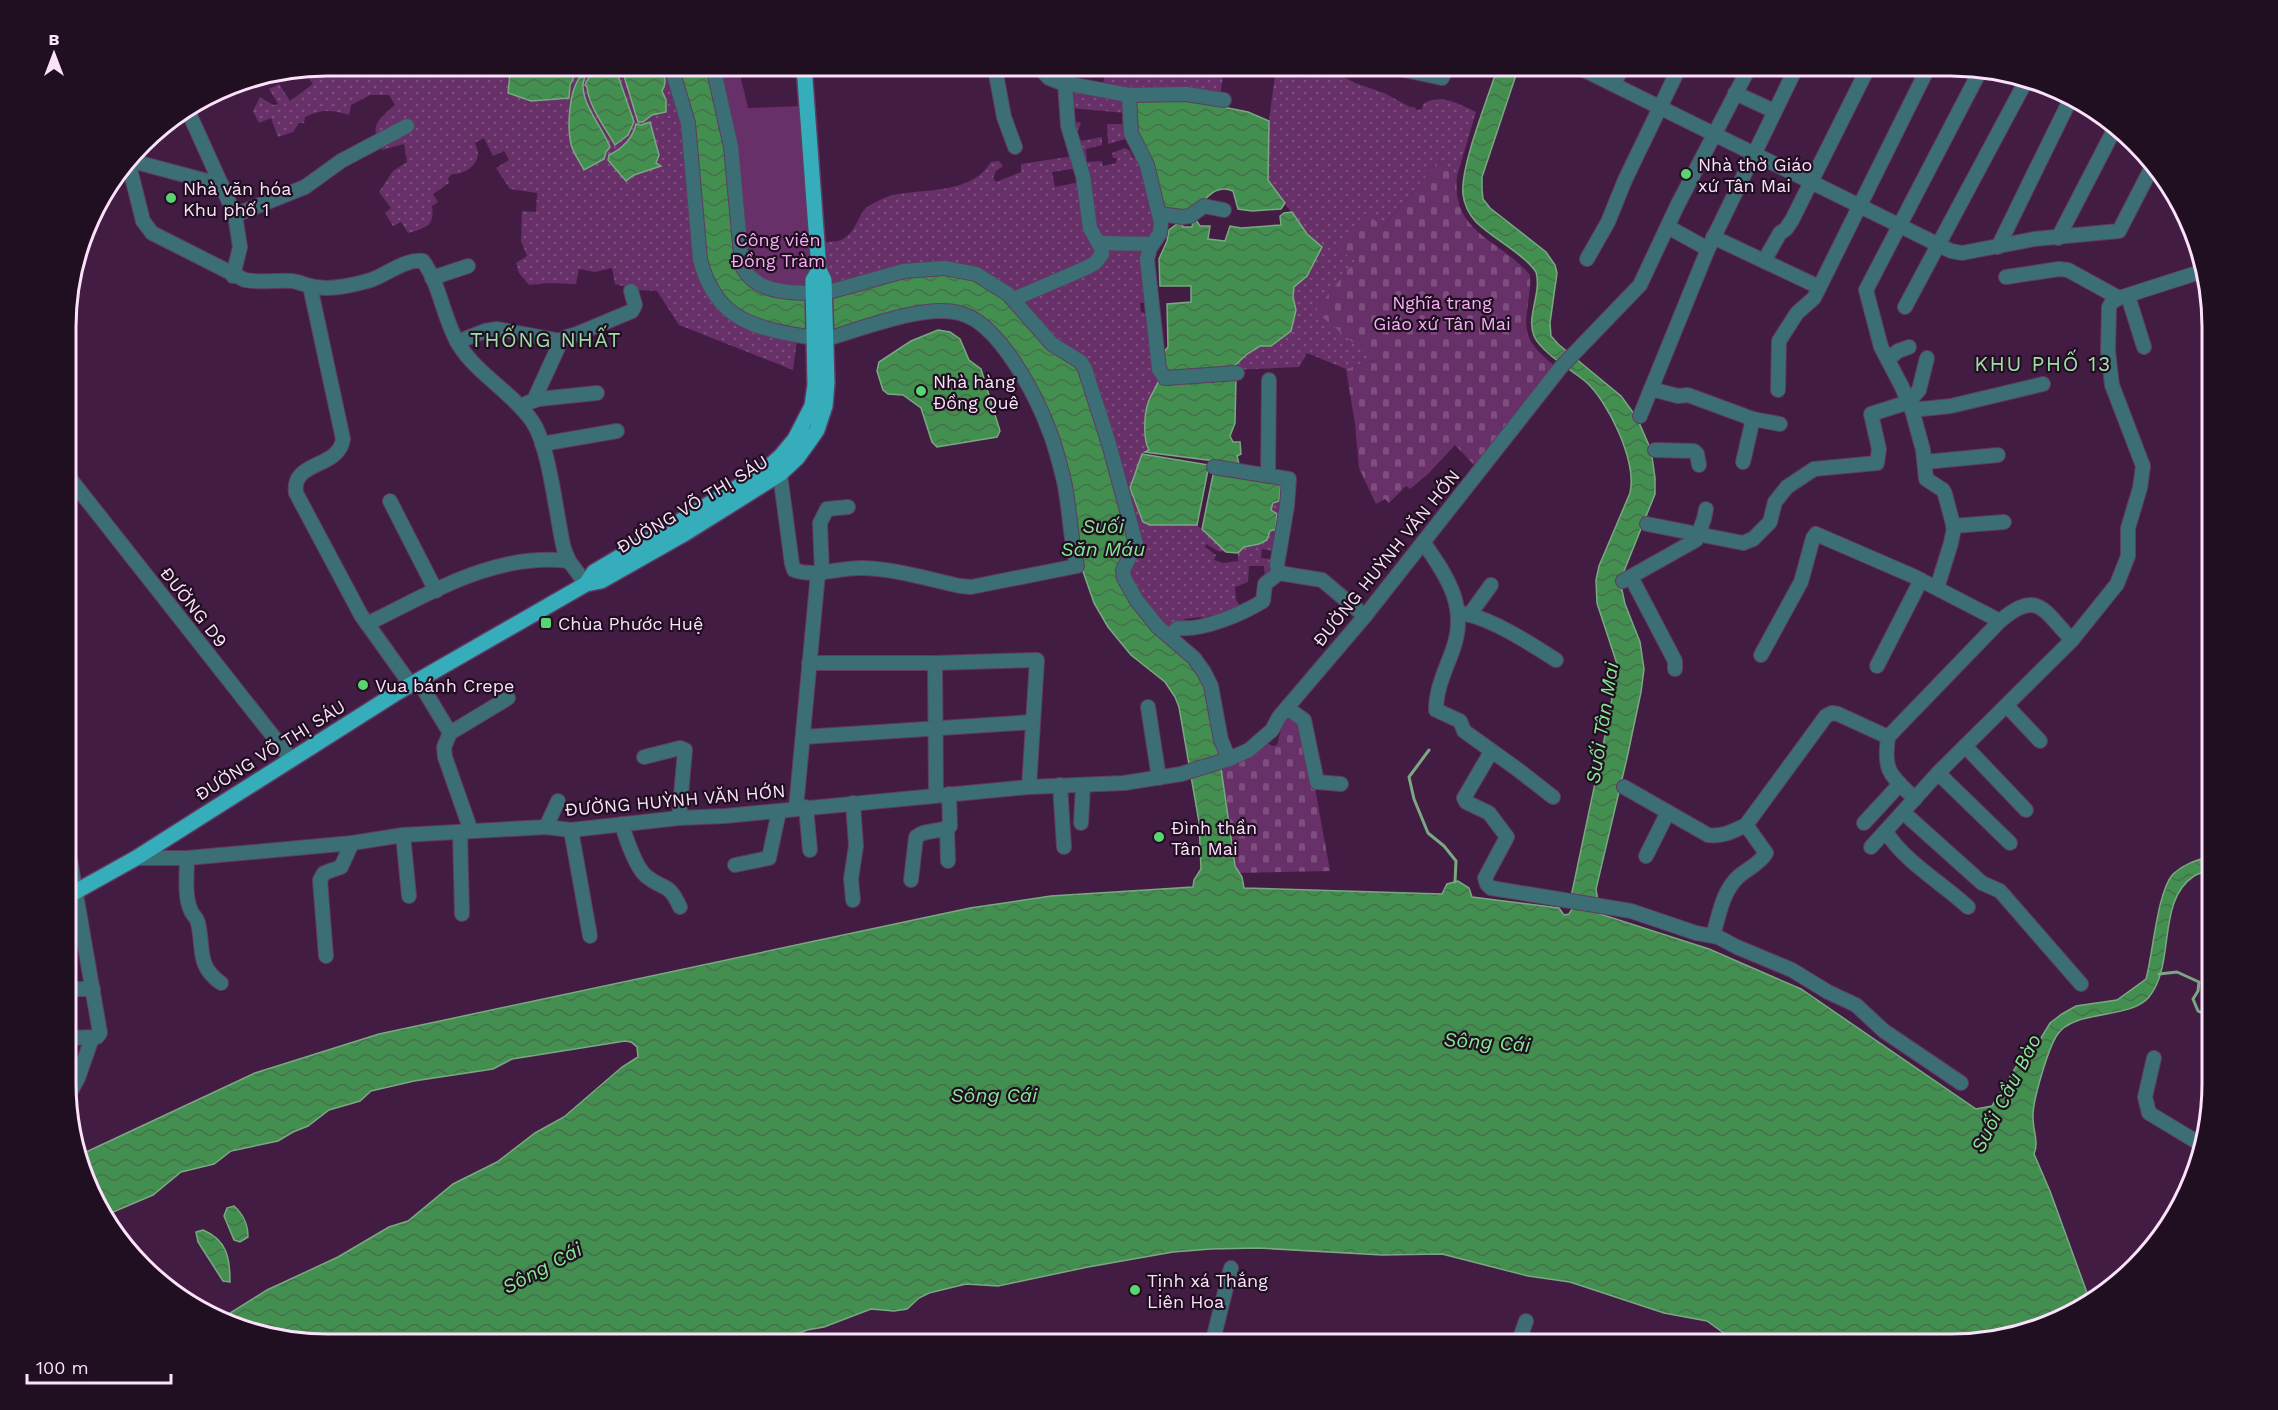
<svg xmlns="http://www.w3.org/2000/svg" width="2278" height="1410" font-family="'Work Sans',sans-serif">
<defs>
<pattern id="grass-dots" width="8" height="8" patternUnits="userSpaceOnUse" patternTransform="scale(1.5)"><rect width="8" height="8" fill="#683068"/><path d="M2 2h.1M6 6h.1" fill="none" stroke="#7e4e7e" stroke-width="1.8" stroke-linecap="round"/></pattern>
<pattern id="cemetery-stones" width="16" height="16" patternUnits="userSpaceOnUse" patternTransform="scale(1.5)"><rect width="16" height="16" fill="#683068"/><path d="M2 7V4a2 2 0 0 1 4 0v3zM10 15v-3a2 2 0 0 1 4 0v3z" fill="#7e4e7e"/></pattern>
<pattern id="water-waves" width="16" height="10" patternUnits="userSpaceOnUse" patternTransform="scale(1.5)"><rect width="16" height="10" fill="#438f4f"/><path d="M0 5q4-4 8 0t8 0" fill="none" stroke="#46714d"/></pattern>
</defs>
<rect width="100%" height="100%" fill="#431c44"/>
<!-- grass -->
<g fill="url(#grass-dots)">
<path d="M328 66H667L797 340 793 370 679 325 657 291 638 290 615 284 612 268 595 272 579 269 576 284 548 283 529 285 519 273 516 263 527 256 521 241 522 211 536 212 537 193 510 189 496 168 509 160 504 151 493 156 484 138 475 143C476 146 478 149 478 153 478 166 463 175 452 174L448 178 449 183 433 194 438 202 432 206C435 226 426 228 408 233L401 222 393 226 385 213 391 208 379 192 393 171 407 162 404 144 382 150C370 126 375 122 395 105L389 95H370L351 105 349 115C331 110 322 109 305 117L304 123H299L293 132 278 137 271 118 259 123 253 111 260 97 273 105 278 104 269 89 279 84 290 101 313 84 307 76 317 70 316 68Z"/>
<path d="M1107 66H1217L1218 77 1223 78 1220 96 1168 90 1102 87Z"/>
<path d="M1315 70 1340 75 1355 83 1384 93 1410 107H1414L1417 110 1422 109 1423 104C1441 93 1458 104 1476 112L1457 176 1439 161 1383 227 1337 246 1355 261 1374 360 1346 369 1307 353 1299 367 1230 370 1247 354 1260 346 1296 310 1293 297 1294 286 1307 276 1322 247 1307 234 1268 180 1269 121 1275 75 1304 78Z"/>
<path d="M1069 87 1126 97V113L1069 108Z"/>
<path d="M1079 122 1081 123 1076 135 1081 141 1102 137V145L1086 149 1087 162 1102 161 1103 166 1116 163 1117 158H1113L1112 153 1125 148 1130 151 1133 158 1140 157 1158 225 1151 241 1100 240 1071 123Z"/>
<path d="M1107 124H1126L1129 138 1108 144Z"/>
<path d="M1074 156 1078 168 1052 172 1055 187 1080 182 1093 242 1146 247 1147 302 1140 303 1141 312 1145 313 1146 318H1149L1160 377C1157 387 1151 394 1148 403 1144 415 1143 440 1149 450L1142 454 1130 488 1143 522 1150 525H1197L1226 552 1218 551 1206 544 1205 547 1216 555 1214 560 1223 563 1238 561V553L1243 547 1259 544 1281 484 1284 480 1273 551 1262 549 1261 558 1273 559V571L1265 580 1264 566H1249L1248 582 1235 587 1236 600 1241 608 1211 620 1210 615 1204 619 1202 617 1184 619 1187 626 1169 633 1153 614 1128 577 1055 342 831 290 819 243C825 242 832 242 838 241 854 236 856 221 864 210 869 204 886 197 893 195 926 188 971 195 991 162L999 161 1003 166 996 171 993 178 996 182 1021 172V164Z"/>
</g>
<!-- cemetery -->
<g fill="url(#cemetery-stones)">
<path d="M1439 161 1457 176C1451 234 1500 239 1530 275 1531 284 1529 294 1528 304 1522 339 1531 345 1557 368L1477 468 1455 445 1428 474 1410 489 1406 486 1389 503 1385 499 1376 504 1359 468 1355 424 1346 369 1374 360 1315 311 1355 261 1336 246 1366 213 1383 227Z"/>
<path d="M1290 714 1303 721 1330 871 1238 873 1235 864 1221 768 1267 743 1273 746 1277 745 1283 722Z"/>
</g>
<!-- green -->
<path fill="#683068" d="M717 66H738L748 108 802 106 815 266 809 290 779 287 748 271Z"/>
<!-- water -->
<g fill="url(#water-waves)" stroke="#7aa882" stroke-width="1.5">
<path d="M514 66H609V70L592 74 575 75 570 85 569 98 531 101 508 93 510 74Z"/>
<path d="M621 66H659C664 75 668 81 662 91L666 100V112L652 115 643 122H638Z"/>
<path d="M675 66H710L728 146 737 259 777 294 899 276 953 272 995 289 1078 364 1133 544 1119 570 1194 662 1203 677 1217 740 1235 866 1242 877 1244 888 1442 894 1447 884 1458 881 1469 888 1472 897 1559 908 1564 915 1569 914 1572 909 1571 897 1609 717 1617 664 1597 603 1596 580 1599 566 1630 493C1637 462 1609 402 1585 381 1571 370 1541 352 1534 336 1526 316 1542 293 1536 272 1524 254 1492 238 1476 222 1469 214 1464 205 1463 194 1460 166 1489 96 1498 66H1519L1482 177V189L1483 199 1490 208 1546 252 1555 265 1557 273 1550 323 1551 336 1558 344 1621 396 1637 418 1651 450 1655 478V494L1620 581 1625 604 1640 642 1644 669 1641 692 1627 758 1596 889 1600 914 1709 949 1801 989 1976 1109 1992 1106 2016 1067 2024 1050 2035 1048 2050 1023 2062 1014 2076 1006 2117 1000 2146 979C2153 954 2157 892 2173 874 2183 865 2198 859 2211 857V870C2206 872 2199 873 2194 876 2156 901 2176 964 2149 997 2130 1020 2073 1009 2057 1035 2048 1049 2032 1102 2033 1118 2033 1130 2039 1143 2034 1154L2050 1191 2090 1301 2081 1309 1967 1343 1739 1344 1707 1321 1664 1313 1570 1282 1528 1276 1442 1254 1382 1255 1259 1248 1211 1249 1173 1252 1088 1267 998 1286 966 1284 929 1293 919 1298 907 1309 894 1311 871 1309 824 1327 807 1330 779 1341 759 1344H328L260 1335 226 1320 230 1313 267 1290 338 1257 389 1227 408 1221 453 1184 497 1162 535 1133 564 1117 622 1067 638 1057 637 1047 631 1042 625 1041 512 1059 493 1069 414 1081 371 1091 360 1101 329 1110 308 1126 293 1132 278 1141 231 1151 214 1164 181 1172 153 1195 106 1215 82 1154 255 1073 379 1034 970 908 1051 896 1193 887 1194 880 1201 869 1199 822 1179 707 1175 697 1165 682 1131 655 1108 627 1094 603 1078 557 1072 509 1017 361 960 310 843 332 778 329 729 305 707 271Z"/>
<path d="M615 67 634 122 628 135 615 145C606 129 588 105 587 87L585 85 589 77 610 72Z"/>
<path d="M580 77H585C575 97 604 129 610 147L606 152 604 159 584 170C580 162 573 153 571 144 567 127 569 91 580 77Z"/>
<path d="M1178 98 1248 112 1269 121 1268 180 1285 203 1281 209 1252 211 1238 209 1233 191C1213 182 1205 204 1191 210 1183 213 1173 211 1166 210L1162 203 1148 151 1138 139 1134 112 1137 101Z"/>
<path d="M650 122 659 155 656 163 661 166 634 175 626 181 608 160 609 155C622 149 633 138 636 124L641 125Z"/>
<path d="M1292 212 1307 234 1322 247 1307 276 1294 287 1293 297 1296 310 1291 331 1271 346H1260L1247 354 1230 370 1166 374 1161 355 1168 347 1167 304 1191 302V286H1160L1159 259 1167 241 1169 230 1181 221 1183 227H1192L1193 220H1196L1200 226H1210L1208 239 1225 241 1230 226 1241 228 1281 225 1280 216 1284 213Z"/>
<path d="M938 330 950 332 960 339 969 360 981 369 1000 431 997 437 937 447 932 442 921 408 903 395 888 394 883 390 877 371 879 362 911 341Z"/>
<path d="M1160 377H1236L1235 423 1230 436 1233 442H1240L1241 454 1237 456 1239 464 1145 452 1149 450C1143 440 1144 415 1148 403 1151 394 1157 387 1160 377Z"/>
<path d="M1142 454 1209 465 1197 525H1150L1143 522 1130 488Z"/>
<path d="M1218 472 1281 483 1279 501 1273 503 1271 510 1277 514 1276 529 1270 531 1267 540 1259 544 1244 547 1238 553 1226 552 1202 529 1213 475Z"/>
<path d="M234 1206C244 1215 248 1224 248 1237L240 1242 234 1240 224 1216 227 1208Z"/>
<path d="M203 1230C227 1240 230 1258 230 1282L223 1281 198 1242 196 1232Z"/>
</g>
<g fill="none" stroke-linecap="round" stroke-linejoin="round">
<!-- stream -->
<g stroke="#7aa882" stroke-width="3">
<path d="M1429 750 1409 777 1414 799 1428 833 1444 846 1456 861 1455 882"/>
<path d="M2159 974 2177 972 2199 982 2198 991 2193 999 2198 1011 2211 1017"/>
</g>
<defs>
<g id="minor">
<path d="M671 66 688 123 700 259C715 322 758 329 814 338"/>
<path d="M713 66 731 147 742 266C755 292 787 293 813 293"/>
<path d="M1038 66 1049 78 1059 82 1107 91 1129 95 1186 94 1224 100"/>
<path d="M1386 66 1442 78 1447 66"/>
<path d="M1576 66 1951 251 1962 253 2034 239 2119 231 2151 169"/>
<path d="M1614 84 1623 66"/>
<path d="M1735 93 1774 111"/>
<path d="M1129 95 1131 133 1147 165 1161 223 1160 233 1150 248 1147 259 1159 369 1165 378 1237 373"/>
<path d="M188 111 235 215 240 247 233 276"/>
<path d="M1015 147 1004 117 996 74 1001 70 1023 66"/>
<path d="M132 161 222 185"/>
<path d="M129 165 143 221 152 233 245 280C261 283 276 280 292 281 300 282 307 286 315 287 332 290 354 285 371 280 388 274 404 259 423 261 441 286 443 319 459 345 478 375 512 392 532 421 550 447 556 516 564 549L569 561 586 584"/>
<path d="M1159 214 1183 217 1190 216 1204 206 1224 210"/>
<path d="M235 215 305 187 341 161 407 126"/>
<path d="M1668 227 1708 249"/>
<path d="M1713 237 1819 287"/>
<path d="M2058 238 2114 130"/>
<path d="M1098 243 1152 244"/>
<path d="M1998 247 2071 98"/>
<path d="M1587 259 1608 222 1625 180 1680 66"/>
<path d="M1764 261 1780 233 1786 229 1792 220 1869 66"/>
<path d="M2006 277 2059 269 2068 270 2119 298"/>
<path d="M432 278 468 266"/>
<path d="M310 286 343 439C339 469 291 460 296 493L361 615 411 685"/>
<path d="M825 293 904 271 944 268 976 274 1008 294 1052 344 1081 362 1085 369 1109 444 1136 544 1123 570 1124 578 1137 601 1158 627 1194 658 1204 672 1211 686 1221 740 1229 759"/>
<path d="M2128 296 2144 347"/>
<path d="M1014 299 1088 267 1095 263 1102 254 1101 248 1090 228 1083 176 1068 126 1065 83"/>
<path d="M1905 307 2027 79"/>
<path d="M457 342 485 331 497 329 561 341"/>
<path d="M1888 359 1898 351 1909 347"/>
<path d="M1651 389 1678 396 1688 395 1753 419 1780 424"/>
<path d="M1778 390 1779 341 1797 313 1814 298 1929 66"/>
<path d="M534 400 561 341 566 337 577 334 632 311 635 305 631 291"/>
<path d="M527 403 539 399 597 393"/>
<path d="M1912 410 1951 406 2043 384"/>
<path d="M1640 416 1708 249 1797 66"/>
<path d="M542 444 617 431"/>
<path d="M1655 450 1694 451 1697 454 1699 465"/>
<path d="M1743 462 1753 419"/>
<path d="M1925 462 1998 455"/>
<path d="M1214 467 1289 479 1287 506 1277 565 1279 573 1322 580 1365 616"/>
<path d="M780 474 792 564 794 570C817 578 840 567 863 568 896 569 928 579 960 586L971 587 1077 566C1070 538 1070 509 1064 481 1060 465 1056 448 1050 433 1037 397 999 322 959 313 923 304 862 329 826 339"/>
<path d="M1268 475 1269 380"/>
<path d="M68 476 291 759"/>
<path d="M390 501 436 591"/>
<path d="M1647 524 1743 543 1753 539 1770 522 1775 502 1787 487 1814 469 1877 463 1879 449 1871 414 1909 402 1919 390 1927 358"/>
<path d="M1953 526 2004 522"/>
<path d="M1423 542C1448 577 1469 609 1452 652 1445 671 1436 689 1436 710L1460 721 1464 731 1517 769 1553 797"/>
<path d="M822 573 820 523 827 509 848 507"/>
<path d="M1631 577 1675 661V669"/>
<path d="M1623 581 1696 540 1704 519 1706 509"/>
<path d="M1937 588 1951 543 1954 528 1945 494 1943 490 1926 479 1923 450 1912 410 1902 387 1881 347 1866 290 1980 71"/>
<path d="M1458 613C1487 615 1531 644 1556 660"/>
<path d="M1470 614 1491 585"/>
<path d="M367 624C431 593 495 552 569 561"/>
<path d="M1169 636 1178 628C1202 631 1242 614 1263 601L1265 584 1279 573"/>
<path d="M1761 655 1801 582 1813 538 1816 534 1913 576 2000 621"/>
<path d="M809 663H935L1037 660 1029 787"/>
<path d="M935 663 936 795"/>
<path d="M1877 666 1921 580"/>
<path d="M418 680 450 733 444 747 445 757 471 831"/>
<path d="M2007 706 2040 741"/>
<path d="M1148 707 1159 778"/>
<path d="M1287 708 1304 720 1317 782 1341 784"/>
<path d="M450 733 508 698"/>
<path d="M803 737 1033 722"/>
<path d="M1888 737C1883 773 1891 775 1915 799"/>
<path d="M1965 746 2026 810"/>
<path d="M1491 752 1464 798 1466 802 1489 813 1507 837 1485 878 1487 884 1491 888 1631 911 1696 933 1718 937 1737 947 1792 970 1828 992 1856 1005 1884 1031 1961 1083"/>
<path d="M644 757 680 748 685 750 679 818"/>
<path d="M1938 773 2010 843"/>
<path d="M1060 785 1064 847"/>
<path d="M1624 787 1708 835C1723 837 1733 831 1746 825L1826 716 1832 713 1838 714 1888 737 2000 621C2038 589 2043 610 2072 640"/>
<path d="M806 807 810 850"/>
<path d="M796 808 818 573"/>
<path d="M1904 813 1982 883 2000 891 2081 984"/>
<path d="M1081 823 1083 786"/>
<path d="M1864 823 1900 784"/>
<path d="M622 824C625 836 636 868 646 876 664 891 668 881 680 907"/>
<path d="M546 827 558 801"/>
<path d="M947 829 948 861"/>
<path d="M571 830 590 936"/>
<path d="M460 832 462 914"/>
<path d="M1886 832C1906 863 1941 882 1968 907"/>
<path d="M403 835 409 896"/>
<path d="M1871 847 1938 773 2072 640 2117 584 2128 556V528L2140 488 2143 466 2112 385 2108 351 2109 307 2112 302 2119 298 2200 272"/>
<path d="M68 848 100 1033 97 1037 68 1038"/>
<path d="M1646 856 1668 812"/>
<path d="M136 858H187L352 843 403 835 546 827 571 830 679 818 725 816 1029 787 1124 783 1181 774 1229 759 1249 750 1272 730 1279 717 1365 616 1561 367 1640 285 1678 204 1750 66"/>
<path d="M187 858C187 874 184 896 191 911 193 916 197 917 198 923 204 947 196 966 221 983"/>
<path d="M735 865 769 858 779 811"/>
<path d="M911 880 916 837C925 829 939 833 950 826L949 794"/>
<path d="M853 900 851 879 856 846 853 803"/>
<path d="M1713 935C1719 916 1722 893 1737 878 1746 869 1759 865 1766 853L1746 825"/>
<path d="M326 956 320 880 324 873 341 867 352 843"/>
<path d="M68 989H93"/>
<path d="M2154 1058 2145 1097 2149 1113 2202 1145"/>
<path d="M68 1096 78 1078 92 1038"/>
<path d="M1212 1344 1231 1268"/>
<path d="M1518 1344 1526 1321"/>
</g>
<g id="major">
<path d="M586 584 594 572 763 472 781 456 795 439 812 406 815 385 813 280 819 270"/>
<path d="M68 896 136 858 398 692 586 584 601 581 684 534 780 474 797 458 810 440 817 430 825 406 827 383 824 280 819 270 804 66"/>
</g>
</defs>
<!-- minor casing -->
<use href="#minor" stroke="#603c61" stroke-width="16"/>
<!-- major casing -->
<use href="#major" stroke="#603c61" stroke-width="18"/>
<!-- minor -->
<use href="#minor" stroke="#3c6e75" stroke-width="14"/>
<!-- major -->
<use href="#major" stroke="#36adbb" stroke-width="15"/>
</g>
<!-- markers -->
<g fill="#59d56f" stroke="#200f20" stroke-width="2">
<circle cx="1686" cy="174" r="6"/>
<circle cx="171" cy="198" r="6"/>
<circle cx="921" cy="391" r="6"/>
<rect x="540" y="617" width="12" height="12" rx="3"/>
<circle cx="363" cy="685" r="6"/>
<circle cx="1159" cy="837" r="6"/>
<circle cx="1135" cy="1290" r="6"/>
</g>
<g text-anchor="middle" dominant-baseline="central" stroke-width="4.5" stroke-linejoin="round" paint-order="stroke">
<!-- poi labels -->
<g font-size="18" fill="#fbe1fa" stroke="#200f20" text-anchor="start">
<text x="1698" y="164">Nhà thờ Giáo<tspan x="1698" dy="21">xứ Tân Mai</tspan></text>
<text x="183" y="188">Nhà văn hóa<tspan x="183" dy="21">Khu phố 1</tspan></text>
<text x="933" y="381">Nhà hàng<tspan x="933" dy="21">Đồng Quê</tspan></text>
<text x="558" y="623">Chùa Phước Huệ</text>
<text x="375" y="685">Vua bánh Crepe</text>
<text x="1171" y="827">Đình thần<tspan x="1171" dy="21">Tân Mai</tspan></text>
<text x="1147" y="1280">Tịnh xá Thắng<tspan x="1147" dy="21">Liên Hoa</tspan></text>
</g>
<!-- park labels -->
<g font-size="18" fill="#f7b0f6" stroke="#200f20">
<text x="778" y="239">Công viên<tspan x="778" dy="21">Đồng Tràm</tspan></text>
<text x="1442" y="302">Nghĩa trang<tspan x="1442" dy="21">Giáo xứ Tân Mai</tspan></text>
</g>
<!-- street labels -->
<g font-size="18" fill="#fbe1fa" stroke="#200f20">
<text transform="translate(692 504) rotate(-31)">ĐƯỜNG VÕ THỊ SÁU</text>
<text transform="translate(1386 558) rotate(-51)">ĐƯỜNG HUỲNH VĂN HỚN</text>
<text transform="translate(194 607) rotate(52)">ĐƯỜNG D9</text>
<text transform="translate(270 750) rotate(-32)">ĐƯỜNG VÕ THỊ SÁU</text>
<text transform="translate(675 800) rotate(-5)">ĐƯỜNG HUỲNH VĂN HỚN</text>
</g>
<!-- water labels -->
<g font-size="20" font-style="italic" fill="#86e993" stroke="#200f20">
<text x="1103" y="526">Suối<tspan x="1103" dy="23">Săn Máu</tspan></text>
<text transform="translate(1602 723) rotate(-81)">Suối Tân Mai</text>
<text transform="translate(1487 1042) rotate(4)">Sông Cái</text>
<text transform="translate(2006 1093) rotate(-63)">Suối Cầu Bào</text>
<text x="994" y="1095">Sông Cái</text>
<text transform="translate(542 1268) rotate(-28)">Sông Cái</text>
</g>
<!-- quarter labels -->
<g font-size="21" letter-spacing="1.5" fill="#9fdda5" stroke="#200f20">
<text x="546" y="339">THỐNG NHẤT</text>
<text x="2043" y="363">KHU PHỐ 13</text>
</g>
</g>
<!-- crop -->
<path d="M0 0H2278V1410H0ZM327 76H1951A251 251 0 0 1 2202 327V1083A251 251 0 0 1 1951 1334H327A251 251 0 0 1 76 1083V327A251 251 0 0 1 327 76Z" fill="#200f20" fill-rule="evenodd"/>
<path fill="none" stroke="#fbe1fa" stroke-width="3" d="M327 76H1951A251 251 0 0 1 2202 327V1083A251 251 0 0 1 1951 1334H327A251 251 0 0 1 76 1083V327A251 251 0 0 1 327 76Z"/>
<!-- north arrow -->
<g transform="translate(54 54)" stroke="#200f20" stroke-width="4.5" paint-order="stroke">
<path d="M0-4.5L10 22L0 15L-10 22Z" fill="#fbe1fa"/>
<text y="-9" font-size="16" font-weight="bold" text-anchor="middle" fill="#fbe1fa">B</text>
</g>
<!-- scale -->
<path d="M27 1374v9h144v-9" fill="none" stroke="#fbe1fa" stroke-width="3"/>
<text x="36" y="1374" font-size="18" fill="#fbe1fa" stroke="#200f20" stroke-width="4.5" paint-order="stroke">100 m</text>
</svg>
